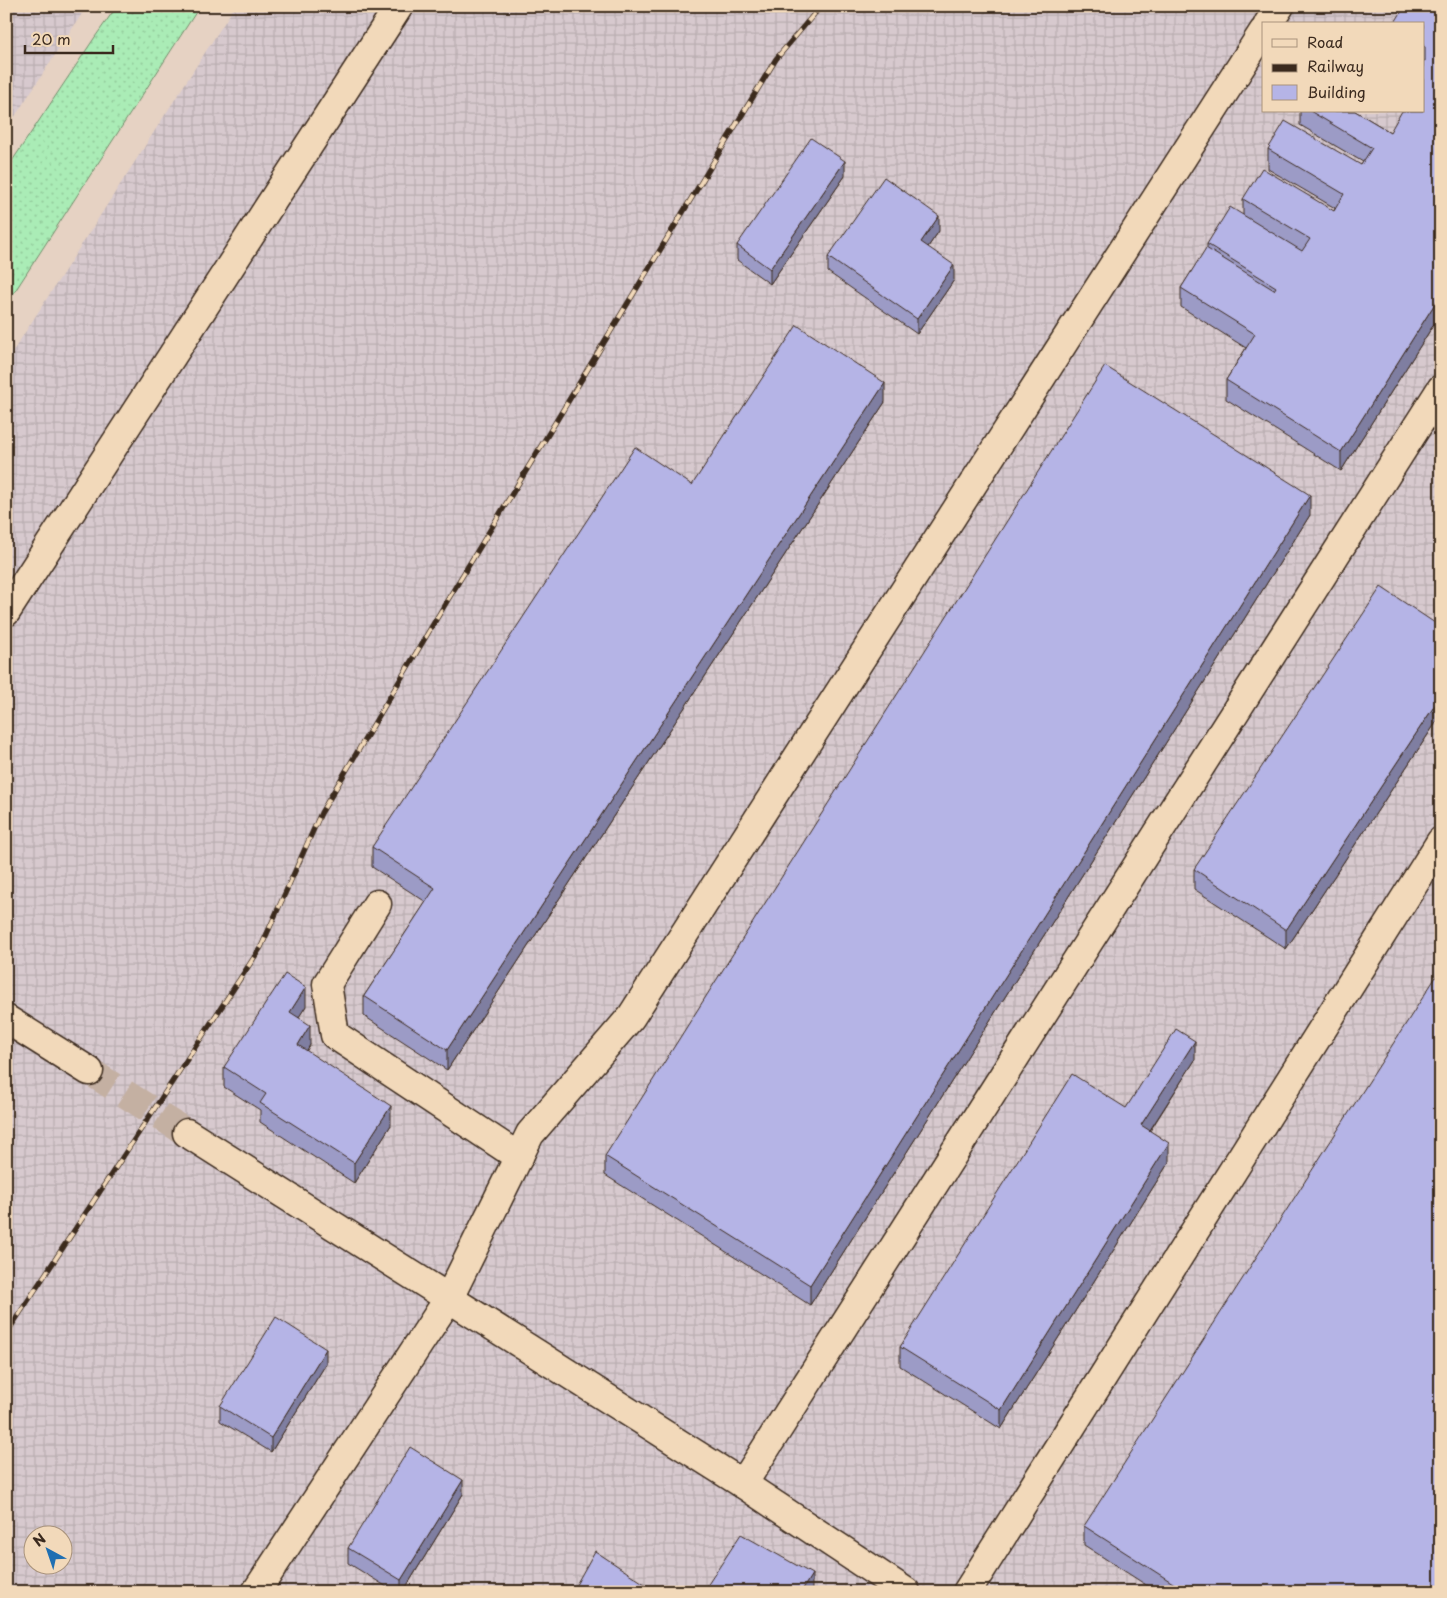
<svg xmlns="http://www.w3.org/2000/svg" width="1447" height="1598" font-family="'Playpen Sans',sans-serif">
<defs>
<pattern id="industrial-grid" width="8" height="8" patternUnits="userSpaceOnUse" patternTransform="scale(1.25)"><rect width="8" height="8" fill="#d7c9ce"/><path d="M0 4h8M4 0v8" fill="none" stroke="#b9adb0"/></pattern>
<pattern id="grass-dots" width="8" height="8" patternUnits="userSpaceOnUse" patternTransform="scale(1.25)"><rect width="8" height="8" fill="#aaecb6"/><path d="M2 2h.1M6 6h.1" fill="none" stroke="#93cb9c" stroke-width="1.8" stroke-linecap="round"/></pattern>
</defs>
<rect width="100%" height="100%" fill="#e6d2c3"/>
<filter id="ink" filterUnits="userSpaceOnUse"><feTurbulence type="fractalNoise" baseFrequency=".02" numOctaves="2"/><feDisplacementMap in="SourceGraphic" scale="10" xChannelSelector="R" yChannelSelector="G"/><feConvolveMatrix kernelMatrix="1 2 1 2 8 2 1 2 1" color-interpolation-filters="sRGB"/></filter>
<g filter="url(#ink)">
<!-- industrial -->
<g fill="url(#industrial-grid)" fill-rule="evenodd">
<path d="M6 6H87L6 130Z"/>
<path d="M235 6H1441V1592H6V362ZM1263 24H1423V111H1263ZM32 1536H62V1566H32Z"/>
</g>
<!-- grass -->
<path fill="url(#grass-dots)" stroke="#728b6a" d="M117 6H200L6 305V170L95 37Z"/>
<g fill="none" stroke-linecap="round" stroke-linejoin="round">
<!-- minor-tunnel -->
<path stroke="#c4b0a2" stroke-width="28" stroke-dasharray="28 14" stroke-linecap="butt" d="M89 1071 187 1133"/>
<defs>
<g id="minor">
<path d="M1268 24 1280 6"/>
<path d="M6 612 399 6"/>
<path d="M377 904 327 984 335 1035 519 1157"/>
<path d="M6 1019 89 1071"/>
<path d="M187 1133 743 1484 906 1592"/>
<path d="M743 1484 1441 389"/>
<path d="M256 1592 449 1298 530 1134 631 1017 1263 32"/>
<path d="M967 1592 1441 841"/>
</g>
</defs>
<!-- minor casing -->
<use href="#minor" stroke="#3b2a1e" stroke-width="31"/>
<!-- minor -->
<use href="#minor" stroke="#f2d9ba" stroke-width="28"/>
<defs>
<path id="rail" d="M6 1334 261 947 321 813 447 601 776 59 821 6"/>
</defs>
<!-- rail casing -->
<use href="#rail" stroke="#3b2a1e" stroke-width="5.5"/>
<!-- rail -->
<use href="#rail" stroke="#f2d9ba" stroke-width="4" stroke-dasharray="11" stroke-linecap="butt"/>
</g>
<!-- wall -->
<g fill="#9c9bc6" stroke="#3b2a1e">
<path d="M1441 6V313L1341 471 1226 399V380L1246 348 1181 307V288L1207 248V244L1243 215V199L1334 211 1335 208 1268 169V149L1361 165 1363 162 1300 125V111H1355L1390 132 1423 111V24Z"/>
<path d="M845 176 770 284 737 260V245Z"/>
<path d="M939 231 928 247 954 280 917 334 828 272V257Z"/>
<path d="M885 402 447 1070 364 1016V996L426 902 372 867V847L692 485Z"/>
<path d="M1310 515 810 1305 605 1175V1156Z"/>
<path d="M1441 627V715L1286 949 1194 889V869Z"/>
<path d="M306 1006 298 1018 310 1045 306 1051 391 1125 354 1183 260 1122V1110L224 1087V1067Z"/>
<path d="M1195 1060 1150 1131 1169 1162 1001 1429 900 1366V1347L1126 1108Z"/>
<path d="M326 1364 271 1452 220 1421V1406Z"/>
<path d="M463 1494 403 1592H395L348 1563V1548Z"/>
<path d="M1084 1526 1441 1592H1157L1084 1545Z"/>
</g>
<!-- shaded-wall -->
<g fill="#7f7ea1" stroke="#3b2a1e">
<path d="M845 161V176L770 284V269Z"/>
<path d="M939 216V231L921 257V242Z"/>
<path d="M954 265V280L917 334V319Z"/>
<path d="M1441 294V313L1341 471V452Z"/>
<path d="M885 383V402L447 1070V1050Z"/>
<path d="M1310 495V515L810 1305V1285Z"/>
<path d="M1441 696V715L1286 949V930Z"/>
<path d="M306 987V1006L290 1031V1012Z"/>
<path d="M310 1025V1045L298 1065V1045Z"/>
<path d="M1195 1041V1060L1141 1144V1125Z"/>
<path d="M391 1106V1125L354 1183V1163Z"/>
<path d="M1169 1143V1162L1001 1429V1410Z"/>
<path d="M326 1349V1364L271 1452V1438Z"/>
<path d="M463 1480V1494L403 1592H401V1580Z"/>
<path d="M812 1574V1592H801Z"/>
</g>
<!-- building -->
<g fill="#b5b4e6" stroke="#3b2a1e">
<path d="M1405 6H1441V294L1341 452 1226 380 1255 334 1181 288 1206 248 1274 290 1276 287 1207 244 1230 207 1302 251 1310 239 1243 199 1262 168 1334 211 1344 194 1268 149 1285 121 1361 165 1372 148 1310 111H1355L1390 132 1402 111H1423V60L1425 61V47L1423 46V24H1394Z"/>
<path d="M811 138 845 161 770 269 737 245Z"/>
<path d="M884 177 939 216 921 242 954 265 917 319 828 257Z"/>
<path d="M797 325 885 383 447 1050 364 996 435 888 372 847 635 447 692 485Z"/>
<path d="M1105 366 1310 495 810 1285 605 1156Z"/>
<path d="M1381 587 1441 627V696L1286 930 1194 869Z"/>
<path d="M1441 969V1592H1187L1084 1526Z"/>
<path d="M285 974 306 987 290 1012 310 1025 298 1045 391 1106 354 1163 260 1103 266 1094 224 1067Z"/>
<path d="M1176 1029 1195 1041 1141 1125 1169 1143 1001 1410 900 1347 1072 1074 1126 1108Z"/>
<path d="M276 1317 326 1349 271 1438 220 1406Z"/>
<path d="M410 1447 463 1480 401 1580 348 1548Z"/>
<path d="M741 1534 812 1574 801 1592H703Z"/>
<path d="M595 1551 657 1592H572Z"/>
</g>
</g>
<!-- margin -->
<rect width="1447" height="1598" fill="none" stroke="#f2d9ba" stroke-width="25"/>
<rect x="12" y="12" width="1422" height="1573" fill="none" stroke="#3b2a1e" stroke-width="2" filter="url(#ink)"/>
<!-- legend -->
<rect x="1262" y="22" width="162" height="90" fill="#f2d9ba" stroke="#a9937c"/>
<rect x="1272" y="39" width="25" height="8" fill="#f2d9ba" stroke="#a9937c"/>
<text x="1307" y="48" font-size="15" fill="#3b2a1e">Road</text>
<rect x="1272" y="64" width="25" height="8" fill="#3b2a1e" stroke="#a9937c"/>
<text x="1307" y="72" font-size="15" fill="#3b2a1e">Railway</text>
<rect x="1272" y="85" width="25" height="15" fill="#b5b4e6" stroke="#a9937c"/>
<text x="1307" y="98" font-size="15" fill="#3b2a1e">Building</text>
<!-- north arrow -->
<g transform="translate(48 1550) rotate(320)"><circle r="24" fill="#f2d9ba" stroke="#a9937c"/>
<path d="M0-4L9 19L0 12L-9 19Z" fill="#1f6fb2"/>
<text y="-8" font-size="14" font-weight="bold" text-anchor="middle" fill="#3b2a1e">N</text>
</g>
<!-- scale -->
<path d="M25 45v8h88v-8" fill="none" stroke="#3b2a1e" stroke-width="2.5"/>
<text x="32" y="45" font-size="15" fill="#3b2a1e" stroke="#f2d9ba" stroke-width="4" paint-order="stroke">20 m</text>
</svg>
